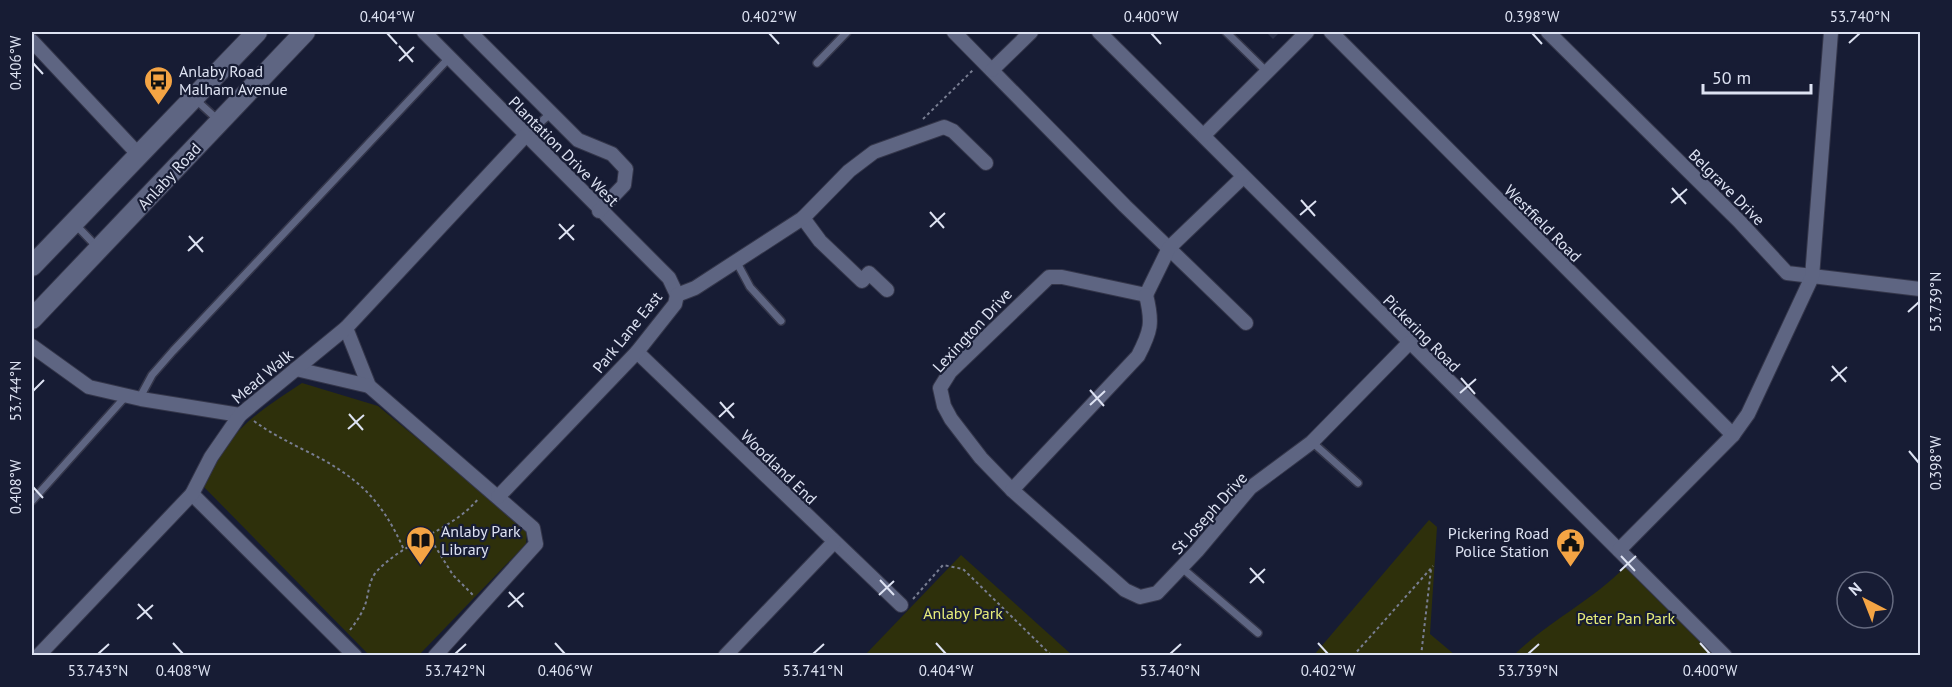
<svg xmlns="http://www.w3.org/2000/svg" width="1952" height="687" font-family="'PT Sans',sans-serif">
<rect width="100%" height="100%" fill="#171c34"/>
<!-- green -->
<g fill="#2e300b">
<path d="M302 383 378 406 527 529 526 544 419 655H369L204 487C229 430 252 416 302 383Z"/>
<path d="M1429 520 1437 527 1430 634 1455 655H1314Z"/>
<path d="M961 555 1072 655H865Z"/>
<path d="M1626 566 1718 656H1513C1547 622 1592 601 1626 566Z"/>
</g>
<!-- building -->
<path fill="#2b314a" d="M1266 32H1280L1273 39Z"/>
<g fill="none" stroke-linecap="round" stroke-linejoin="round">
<defs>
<g id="service">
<path d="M1226 32 1267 72"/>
<path d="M817 63 847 32"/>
<path d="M195 99 218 120"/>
<path d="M525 136 550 114"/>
<path d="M75 224 97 247"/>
<path d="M736 261 750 287 781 321"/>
<path d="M139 399 152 375 173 351 450 57"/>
<path d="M1312 442 1358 483"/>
<path d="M32 501 126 396"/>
<path d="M1182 568 1258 633"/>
</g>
<g id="minor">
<path d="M424 32 669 278 677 295"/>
<path d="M470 32 578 140 612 154 626 169 624 185 599 211"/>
<path d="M954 32 1125 206 1246 323"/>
<path d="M1099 32 1725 656"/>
<path d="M1331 32 1733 435"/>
<path d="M1548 32 1739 221 1787 273 1920 289"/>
<path d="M32 41 138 154"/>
<path d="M992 70 1031 32"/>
<path d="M1204 135 1307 32"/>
<path d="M1243 177 1169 248 1146 295 1062 277H1049L950 372 940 388 944 406 951 419 981 458 1012 490 1125 590 1140 597 1157 593 1197 551 1250 488 1312 442 1409 343"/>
<path d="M803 218 820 241 862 281 869 273 887 290"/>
<path d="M346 328 369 386 533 528 536 544 435 656"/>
<path d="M32 346 89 387 141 399 240 415"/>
<path d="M637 352 901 605"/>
<path d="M296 369 369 386"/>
<path d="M1012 490 1138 356C1151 331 1153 323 1146 295"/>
<path d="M192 494 355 656"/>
<path d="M498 497 637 352 675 304 677 295 695 288 803 218 849 171 874 152 944 127 953 131 986 163"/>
<path d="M1619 550 1733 435 1748 414 1812 277 1831 32"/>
<path d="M38 656 192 494 211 457 240 415 346 328 525 136"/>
<path d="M725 656 834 542"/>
</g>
<g id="secondary">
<path d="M32 266 257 32"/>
<path d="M32 319 305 32"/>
</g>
</defs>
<!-- service casing -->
<use href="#service" stroke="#34364a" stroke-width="10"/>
<!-- minor casing -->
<use href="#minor" stroke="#34364a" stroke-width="16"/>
<!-- secondary casing -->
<use href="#secondary" stroke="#34364a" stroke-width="22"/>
<!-- path -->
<g stroke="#797e92" stroke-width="2" stroke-dasharray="3 3" stroke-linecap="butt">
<path d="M923 119 973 70"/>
<path d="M254 421C270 433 285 440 302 449 354 474 381 497 404 550"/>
<path d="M428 535 453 575 473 595"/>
<path d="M913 599 943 565 963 569 1052 656"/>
<path d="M350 630C357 621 363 612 366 602 369 591 369 580 377 571 406 540 452 531 479 498"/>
<path d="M1353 656 1433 566"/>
<path d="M1421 656 1431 569"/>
</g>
<!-- service -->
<use href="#service" stroke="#5e6582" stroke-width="7"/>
<!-- minor -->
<use href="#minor" stroke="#5e6582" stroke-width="14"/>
<!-- secondary -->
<use href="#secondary" stroke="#5e6582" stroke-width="20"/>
</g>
<!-- ticks -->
<path fill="none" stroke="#dde2f2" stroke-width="2" d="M387 33 397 44M769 33 779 44M1151 33 1161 44M1532 33 1542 44M1849 43 1860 33M399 46 413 62M399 61 414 47M33 63 43 74M1672 188 1686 204M1301 200 1315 216M1671 203 1687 189M930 212 944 228M1300 215 1316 201M559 224 574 240M930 227 945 213M189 236 203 252M559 239 574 225M188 251 203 237M1908 312 1919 302M1832 366 1846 382M1461 378 1475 394M1831 381 1847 367M1090 390 1104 406M33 391 44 380M1460 393 1476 379M720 402 734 418M1090 405 1105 391M349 414 363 430M719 417 734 403M348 429 364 415M1909 451 1919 463M33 487 43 498M1621 556 1635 571M1250 568 1264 583M1620 571 1636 556M880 580 894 595M1250 583 1265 569M509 592 523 607M879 595 894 581M138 604 152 619M508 607 524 593M137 619 153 605M173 643 183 654M555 643 565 654M936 643 946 654M1318 643 1328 654M1700 643 1710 654M98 654 109 644M455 654 466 644M813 654 824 644M1170 654 1181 644M1528 654 1539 644"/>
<!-- icons -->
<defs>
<symbol id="bus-pin" viewBox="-11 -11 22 30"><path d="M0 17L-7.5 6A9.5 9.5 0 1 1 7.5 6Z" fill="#f4a444" stroke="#171c34"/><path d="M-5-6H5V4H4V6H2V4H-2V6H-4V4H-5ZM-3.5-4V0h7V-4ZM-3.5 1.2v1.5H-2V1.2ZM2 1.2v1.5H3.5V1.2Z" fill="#111"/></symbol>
<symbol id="library-pin" viewBox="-11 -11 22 30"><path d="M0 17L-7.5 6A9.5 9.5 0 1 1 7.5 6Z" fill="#f4a444" stroke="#171c34"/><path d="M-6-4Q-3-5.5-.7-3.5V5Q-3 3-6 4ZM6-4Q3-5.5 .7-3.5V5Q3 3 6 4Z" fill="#111"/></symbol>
<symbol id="civic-pin" viewBox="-11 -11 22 30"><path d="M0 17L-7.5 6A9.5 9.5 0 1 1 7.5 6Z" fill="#f4a444" stroke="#171c34"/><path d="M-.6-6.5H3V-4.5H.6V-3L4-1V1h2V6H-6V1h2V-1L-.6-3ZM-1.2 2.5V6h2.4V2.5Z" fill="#111"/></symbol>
</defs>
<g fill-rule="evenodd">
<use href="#bus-pin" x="142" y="64" width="33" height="45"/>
<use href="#library-pin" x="404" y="524" width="33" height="45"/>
<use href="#civic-pin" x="1554" y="526" width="33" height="45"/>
</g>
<g text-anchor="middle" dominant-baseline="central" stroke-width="4.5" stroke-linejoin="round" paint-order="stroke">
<!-- poi labels -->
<g font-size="16" fill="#dde2f2" stroke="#171c34" text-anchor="start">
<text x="179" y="71">Anlaby Road<tspan x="179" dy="18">Malham Avenue</tspan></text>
<text x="441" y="531">Anlaby Park<tspan x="441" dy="18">Library</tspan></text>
<text x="1549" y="533" text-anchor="end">Pickering Road<tspan x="1549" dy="18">Police Station</tspan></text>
</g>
<!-- street labels -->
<g font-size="16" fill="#dde2f2" stroke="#171c34">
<text transform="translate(564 151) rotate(45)">Plantation Drive West</text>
<text transform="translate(169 176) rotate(-47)">Anlaby Road</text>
<text transform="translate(1727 187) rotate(45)">Belgrave Drive</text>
<text transform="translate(1543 223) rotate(45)">Westfield Road</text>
<text transform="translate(972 330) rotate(-47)">Lexington Drive</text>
<text transform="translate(627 332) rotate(-51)">Park Lane East</text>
<text transform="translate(1422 333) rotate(45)">Pickering Road</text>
<text transform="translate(262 376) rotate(-40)">Mead Walk</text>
<text transform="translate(779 467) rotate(44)">Woodland End</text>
<text transform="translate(1209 513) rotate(-48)">St Joseph Drive</text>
</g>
<!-- park labels -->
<g font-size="16" fill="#e7ed7a" stroke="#171c34">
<text x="963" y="613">Anlaby Park</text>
<text x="1626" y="618">Peter Pan Park</text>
</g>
</g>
<!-- border -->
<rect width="1952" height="687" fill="none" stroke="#171c34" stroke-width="66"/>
<!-- north arrow -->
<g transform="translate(1865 600) rotate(318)"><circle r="28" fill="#171c34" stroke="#666b80" stroke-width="1.5"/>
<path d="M0-4.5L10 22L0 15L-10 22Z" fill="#f4a444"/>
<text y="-9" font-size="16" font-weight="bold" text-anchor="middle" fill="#dde2f2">N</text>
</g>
<!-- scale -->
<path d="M1703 84v9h108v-9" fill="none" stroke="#dde2f2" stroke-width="3"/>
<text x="1712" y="84" font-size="18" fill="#dde2f2" stroke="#171c34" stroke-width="4.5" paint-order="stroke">50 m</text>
<rect x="33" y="33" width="1886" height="621" fill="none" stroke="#dde2f2" stroke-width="2"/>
<g font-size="15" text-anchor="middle" fill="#dde2f2">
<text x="387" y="22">0.404°W</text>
<text x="769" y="22">0.402°W</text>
<text x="1151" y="22">0.400°W</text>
<text x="1532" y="22">0.398°W</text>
<text x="1860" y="22">53.740°N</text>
<text transform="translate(16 63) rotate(-90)" y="5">0.406°W</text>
<text transform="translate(1936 302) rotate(-90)" y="5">53.739°N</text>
<text transform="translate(16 391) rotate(-90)" y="5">53.744°N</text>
<text transform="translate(1936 463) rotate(-90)" y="5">0.398°W</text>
<text transform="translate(16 487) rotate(-90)" y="5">0.408°W</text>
<text x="98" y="676">53.743°N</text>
<text x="183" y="676">0.408°W</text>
<text x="455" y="676">53.742°N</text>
<text x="565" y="676">0.406°W</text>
<text x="813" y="676">53.741°N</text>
<text x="946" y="676">0.404°W</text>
<text x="1170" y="676">53.740°N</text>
<text x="1328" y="676">0.402°W</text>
<text x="1528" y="676">53.739°N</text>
<text x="1710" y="676">0.400°W</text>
</g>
</svg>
